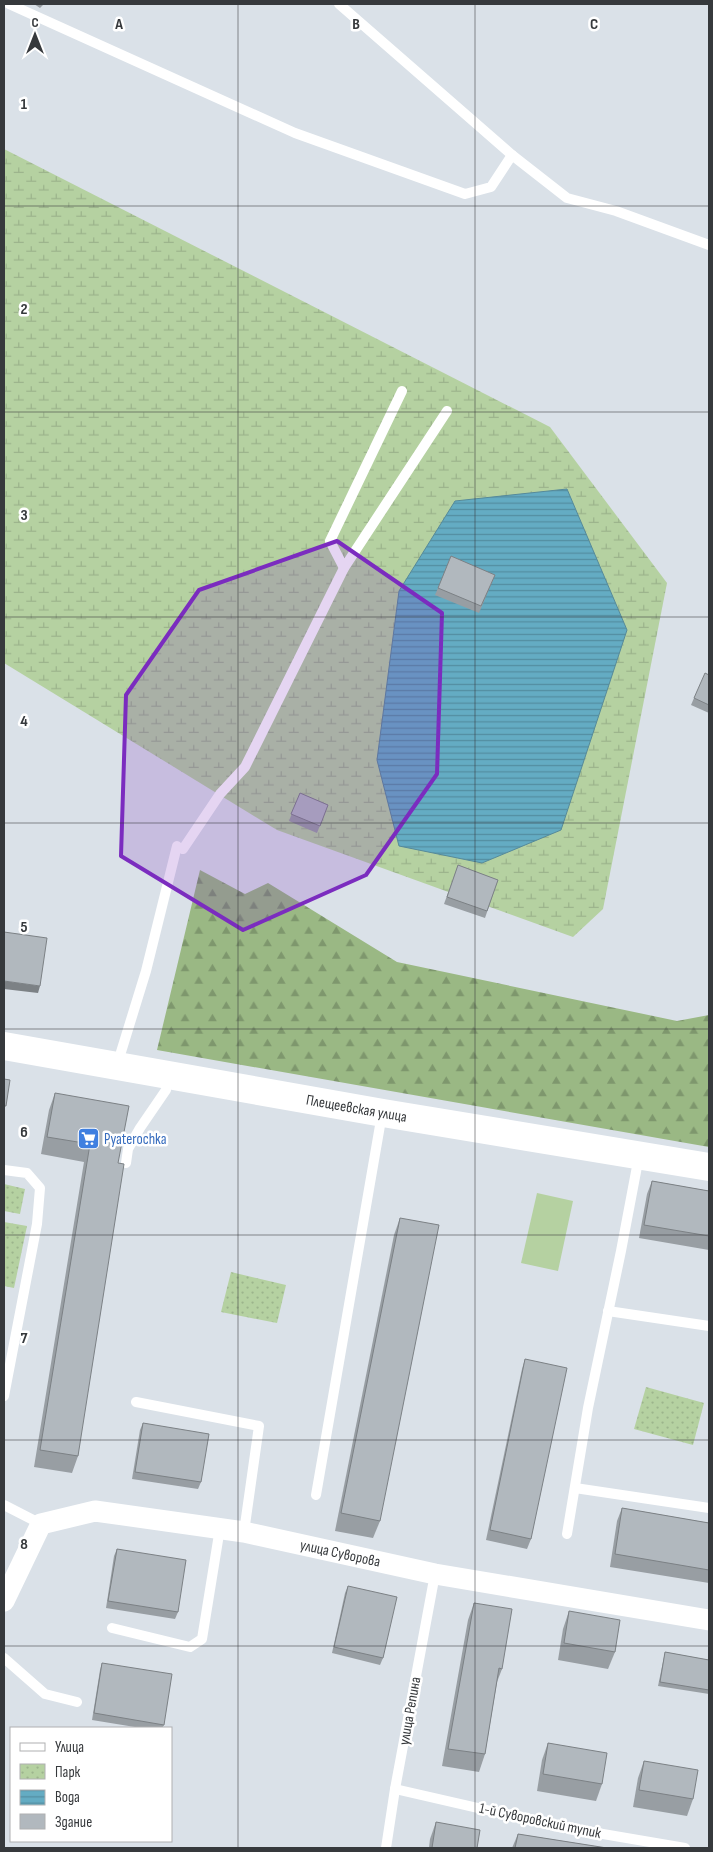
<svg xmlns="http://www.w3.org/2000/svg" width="713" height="1852" font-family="'Sofia Sans Condensed',sans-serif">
<defs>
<pattern id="forest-firs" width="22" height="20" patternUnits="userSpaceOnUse" patternTransform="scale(1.25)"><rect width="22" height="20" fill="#9ab884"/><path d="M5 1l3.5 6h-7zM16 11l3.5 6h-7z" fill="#7e976d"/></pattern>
<pattern id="wetland-marsh" width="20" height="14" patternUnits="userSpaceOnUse" patternTransform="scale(1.25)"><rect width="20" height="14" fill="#b5d1a1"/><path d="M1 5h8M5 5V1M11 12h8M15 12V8" fill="none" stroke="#9cb48c"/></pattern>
<pattern id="park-dots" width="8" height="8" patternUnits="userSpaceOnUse" patternTransform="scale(1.25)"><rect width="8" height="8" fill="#b5d1a1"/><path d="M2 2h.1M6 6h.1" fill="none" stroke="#9cb48c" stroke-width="1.8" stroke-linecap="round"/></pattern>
<pattern id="water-rules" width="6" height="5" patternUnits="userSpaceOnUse" patternTransform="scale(1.25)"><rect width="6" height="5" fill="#64acc3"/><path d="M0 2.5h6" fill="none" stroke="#538da0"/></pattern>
</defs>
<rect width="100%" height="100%" fill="#dae1e8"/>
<!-- grass -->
<path fill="#b5d1a1" d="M537 1193 573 1201 558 1271 521 1263Z"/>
<!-- forest -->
<path fill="url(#forest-firs)" d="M200 870 245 894 268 883 397 962 677 1021 709 1015V1147L157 1050Z"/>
<!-- wetland -->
<path fill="url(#wetland-marsh)" d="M4 149 550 427 667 583 603 909 573 937 277 830 4 663Z"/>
<!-- park -->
<g fill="url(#park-dots)">
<path d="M4 1184 25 1189 20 1214 4 1211Z"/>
<path d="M4 1222 27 1226 14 1288 4 1286Z"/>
<path d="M231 1272 286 1285 277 1323 221 1312Z"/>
<path d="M646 1387 704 1403 693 1445 634 1429Z"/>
</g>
<!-- water -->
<path fill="url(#water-rules)" stroke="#568a9a" d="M567 489 627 630 561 830 482 863 399 846 377 760 399 591 455 501Z"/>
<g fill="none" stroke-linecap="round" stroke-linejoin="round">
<!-- lane -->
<g stroke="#fff" stroke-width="10">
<path d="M9 4 295 133 465 194 491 187 512 155"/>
<path d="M339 4 512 155 567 198 616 211 709 245"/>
<path d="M344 568 330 541 402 391"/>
<path d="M183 849 220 794 245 767 344 568 447 411"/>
<path d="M117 1065 146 971 177 846"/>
<path d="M126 1163 128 1149 140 1128 166 1090 167 1076"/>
<path d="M4 1170 27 1173 40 1188 37 1224 4 1396"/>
<path d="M608 1311 709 1326"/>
<path d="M136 1402 259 1426 244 1532"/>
<path d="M575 1488 709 1508"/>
<path d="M316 1495 382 1114"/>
<path d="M4 1505 41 1524"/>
<path d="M567 1534 588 1408 621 1251 639 1156"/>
<path d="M112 1628 190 1647 202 1639 220 1528"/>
<path d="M4 1658 45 1694 77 1702"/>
<path d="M395 1789 556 1826 685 1848"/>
<path d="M386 1848 395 1789 435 1574"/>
</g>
<!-- street -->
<path stroke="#fff" stroke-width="21" id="s1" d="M4 1601 41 1524 95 1511 244 1532 435 1574 709 1620"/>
<!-- secondary -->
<path stroke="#fff" stroke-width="28" id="s2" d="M4 1046 383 1113 709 1167"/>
</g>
<!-- wall -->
<g fill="#989ea3">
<path d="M34 4H44L40 8Z"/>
<path d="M492 582 479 613 435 595 438 588Z"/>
<path d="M709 675V713L691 705 694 698Z"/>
<path d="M300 793 328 805 317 833 289 821Z"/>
<path d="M458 865 498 880 485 918 444 904Z"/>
<path d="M55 1093 118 1163 78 1456 72 1473 34 1467 84 1162 41 1154 49 1110Z"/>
<path d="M652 1181 709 1191V1250L639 1238 647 1194Z"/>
<path d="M400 1218 380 1521 373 1538 335 1531 394 1235Z"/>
<path d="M525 1359 531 1539 527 1549 486 1540 522 1369Z"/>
<path d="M143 1423 201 1482 198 1489 132 1479 140 1430Z"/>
<path d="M622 1508 709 1523V1583L610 1567 617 1521Z"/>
<path d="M117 1549 178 1612 175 1619 106 1608 114 1556Z"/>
<path d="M348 1586 383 1658 380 1665 332 1653 345 1593Z"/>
<path d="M474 1603 502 1669 497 1682 485 1754 479 1772 442 1766 468 1620Z"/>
<path d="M569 1611 615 1652 608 1669 558 1660 563 1629Z"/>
<path d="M665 1652 709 1660V1694L658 1686Z"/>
<path d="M102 1663 164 1725 162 1728H141L92 1720 100 1670Z"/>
<path d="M548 1743 602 1784 596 1801 537 1791 542 1760Z"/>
<path d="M644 1761 693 1799 687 1816 633 1807 638 1778Z"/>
<path d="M436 1822 477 1848H429L430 1839Z"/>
<path d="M518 1834 607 1848H512Z"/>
</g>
<!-- shaded-wall -->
<path fill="#7c8185" d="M4 981 40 986 38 993 4 989Z"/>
<!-- building -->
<g fill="#b1b8be" stroke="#7c8185">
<path d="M451 556 495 575 481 606 438 588Z"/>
<path d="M705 673 709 675V705L694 698Z"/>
<path d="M300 793 328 805 320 826 291 814Z"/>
<path d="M458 865 498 880 487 911 447 897Z"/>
<path d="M4 932 47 938 40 986 4 981Z"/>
<path d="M4 1079 10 1080 6 1106H4Z"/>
<path d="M55 1093 129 1106 118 1163 124 1164 78 1456 40 1450 90 1144 47 1137Z"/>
<path d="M652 1181 709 1191V1236L644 1225Z"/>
<path d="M400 1218 439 1225 380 1521 341 1513Z"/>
<path d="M525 1359 567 1368 531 1539 490 1530Z"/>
<path d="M143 1423 209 1434 201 1482 135 1472Z"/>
<path d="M622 1508 709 1523V1570L615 1554Z"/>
<path d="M117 1549 186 1560 178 1612 108 1601Z"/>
<path d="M348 1586 397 1597 383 1658 334 1647Z"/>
<path d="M474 1603 512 1609 502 1669 499 1668 485 1754 448 1749Z"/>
<path d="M569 1611 620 1620 615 1652 564 1643Z"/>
<path d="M665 1652 709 1660V1690L660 1682Z"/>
<path d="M102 1663 172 1674 164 1725 94 1713Z"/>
<path d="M548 1743 607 1753 602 1784 543 1774Z"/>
<path d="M644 1761 698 1770 693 1799 639 1790Z"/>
<path d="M436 1822 480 1830 477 1848H432Z"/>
<path d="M518 1834 607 1848H515Z"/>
</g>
<!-- marked area -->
<path fill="#7b2cbf" fill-opacity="0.2" stroke="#7b2cbf" stroke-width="4" stroke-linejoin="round" d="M337 541 442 613 437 774 366 875 243 930 121 856 126 695 199 590Z"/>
<!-- grid -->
<path fill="none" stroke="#36393c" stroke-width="1" stroke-opacity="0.55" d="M238 4V1848M475 4V1848M4 206H709M4 412H709M4 617H709M4 823H709M4 1029H709M4 1235H709M4 1440H709M4 1646H709"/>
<!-- icons -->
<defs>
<symbol id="supermarket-square" viewBox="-11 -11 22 22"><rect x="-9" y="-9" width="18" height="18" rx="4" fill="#3f7fe0" stroke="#fff"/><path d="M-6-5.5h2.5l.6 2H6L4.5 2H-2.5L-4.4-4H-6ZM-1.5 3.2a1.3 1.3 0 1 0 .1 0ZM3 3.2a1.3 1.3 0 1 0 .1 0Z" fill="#fff"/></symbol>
</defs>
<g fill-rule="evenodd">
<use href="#supermarket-square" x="76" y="1126" width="25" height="25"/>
</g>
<g text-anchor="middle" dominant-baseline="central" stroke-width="5" stroke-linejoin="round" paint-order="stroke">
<!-- street labels -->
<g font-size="15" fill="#36393c" stroke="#fff">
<text stroke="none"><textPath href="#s2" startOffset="358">Плещеевская улица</textPath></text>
<text stroke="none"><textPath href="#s1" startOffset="390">улица Суворова</textPath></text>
<text transform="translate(410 1711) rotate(-80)">улица Репина</text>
<text transform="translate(540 1821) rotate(12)">1-й Суворовский тупик</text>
</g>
<!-- shop labels -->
<g font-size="15" fill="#366cbe" stroke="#fff" text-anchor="start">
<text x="104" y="1139">Pyaterochka</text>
</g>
</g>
<g font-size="16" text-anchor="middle" font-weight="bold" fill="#36393c" stroke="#fff" stroke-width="5" stroke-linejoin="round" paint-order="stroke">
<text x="119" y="29">A</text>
<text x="356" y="29">B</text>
<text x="594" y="29">C</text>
<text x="24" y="109">1</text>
<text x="24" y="314">2</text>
<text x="24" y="520">3</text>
<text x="24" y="726">4</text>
<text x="24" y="932">5</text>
<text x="24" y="1137">6</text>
<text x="24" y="1343">7</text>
<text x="24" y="1549">8</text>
</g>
<!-- border -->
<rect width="713" height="1852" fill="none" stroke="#36393c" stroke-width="10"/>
<!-- legend -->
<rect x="10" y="1727" width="162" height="115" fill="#ffffff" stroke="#afb0b1"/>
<rect x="20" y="1743" width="25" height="8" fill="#ffffff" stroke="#afb0b1"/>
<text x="55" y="1752" font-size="15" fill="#36393c">Улица</text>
<rect x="20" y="1764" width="25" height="15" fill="url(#park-dots)" stroke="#afb0b1"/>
<text x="55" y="1777" font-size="15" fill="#36393c">Парк</text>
<rect x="20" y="1790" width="25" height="15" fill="url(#water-rules)" stroke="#afb0b1"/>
<text x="55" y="1802" font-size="15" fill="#36393c">Вода</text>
<rect x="20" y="1814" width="25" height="15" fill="#b1b8be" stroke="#afb0b1"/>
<text x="55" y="1827" font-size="15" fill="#36393c">Здание</text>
<!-- north arrow -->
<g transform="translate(35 35)" stroke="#ffffff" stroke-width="4" paint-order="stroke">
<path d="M0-4L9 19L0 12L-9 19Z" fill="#36393c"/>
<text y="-8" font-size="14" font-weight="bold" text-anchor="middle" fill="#36393c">С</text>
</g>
</svg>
